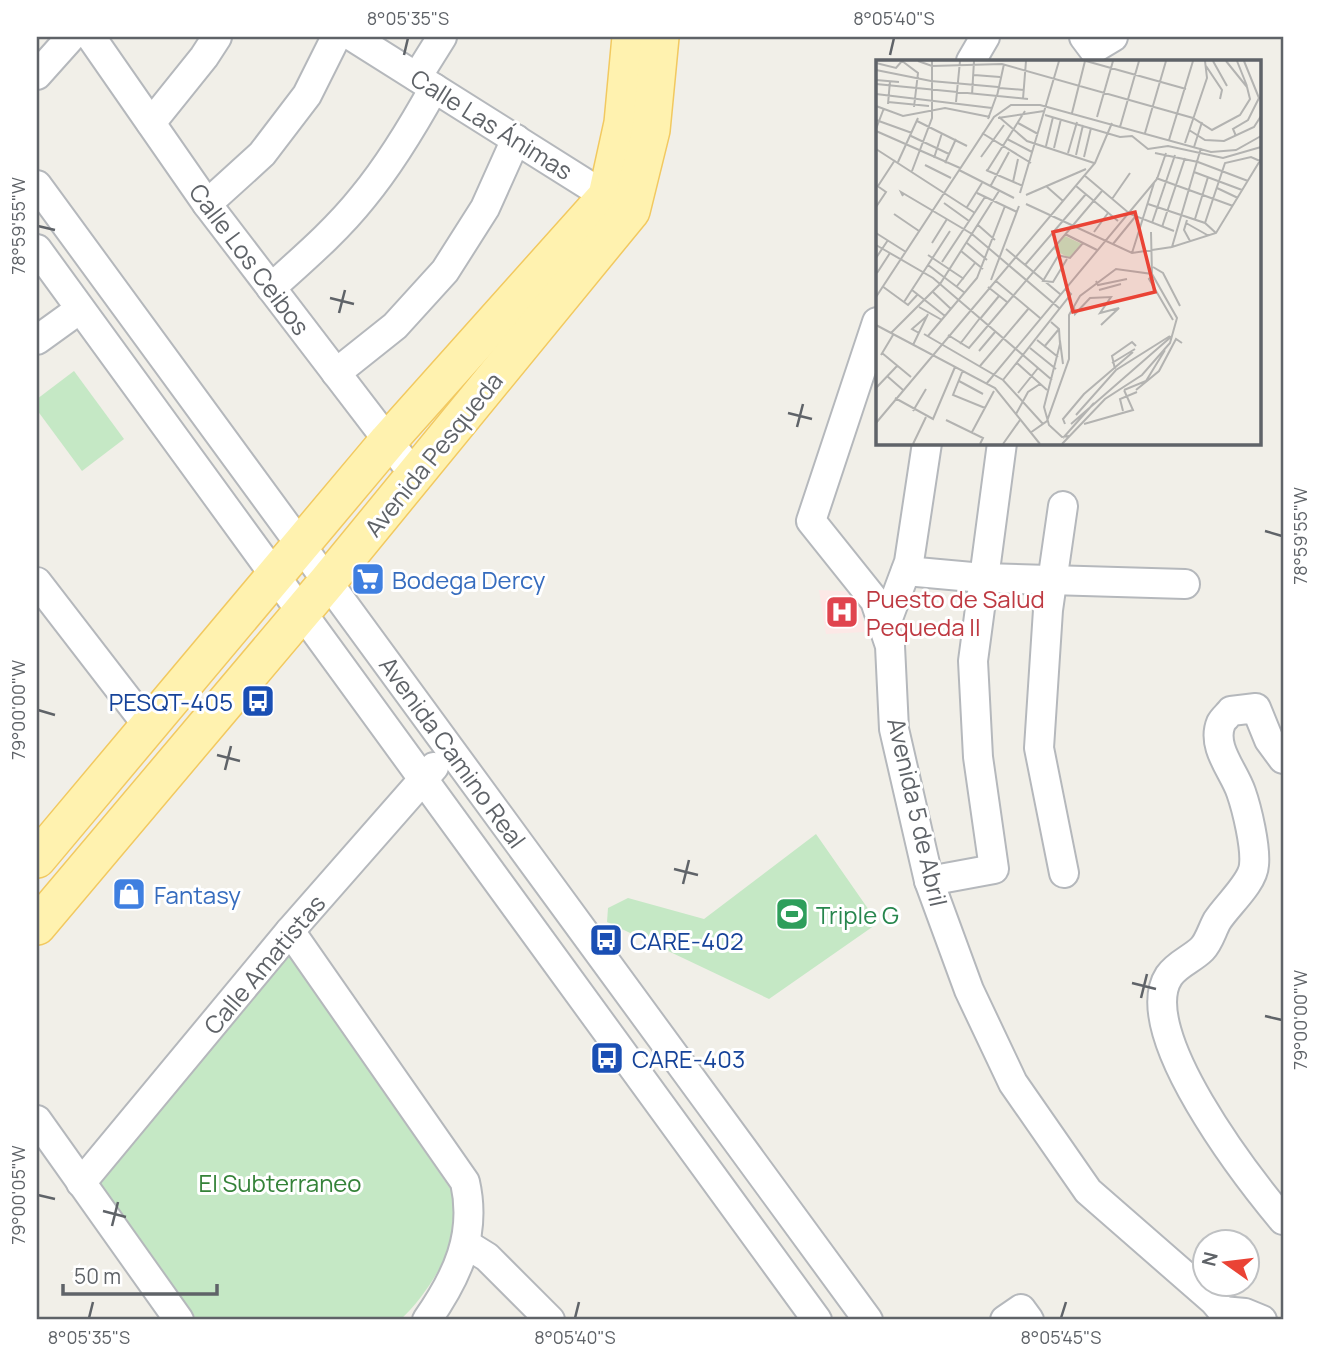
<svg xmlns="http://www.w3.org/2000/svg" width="1320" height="1357" font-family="Manrope,sans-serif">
<rect width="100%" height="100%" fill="#f1efe8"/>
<!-- medical -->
<path fill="#fce8e6" d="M819 590 858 592 865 632 826 634Z"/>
<!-- green -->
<g fill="#c5e8c5">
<path d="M74 371 124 439 82 471 37 410V399Z"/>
<path d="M816 834 878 923 769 999 607 922 608 908 628 898 704 919Z"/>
<path d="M289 954 458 1200C457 1211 458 1223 455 1233 447 1261 422 1301 400 1320H194L97 1188Z"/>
</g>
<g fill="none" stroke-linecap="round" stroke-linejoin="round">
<defs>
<g id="minor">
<path d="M91 37 207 204 415 476"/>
<path d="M353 37 623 207"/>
<path d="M1084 37 1093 49 1113 37"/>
<path d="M971 61 985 37"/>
<path d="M37 75 71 37"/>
<path d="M417 77 442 37"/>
<path d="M151 123 204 57 217 37"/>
<path d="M37 185 868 1320"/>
<path d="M207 204 262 154 307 95 336 37"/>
<path d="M37 249 817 1320"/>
<path d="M271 288C303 259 336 231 363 197 391 163 413 126 434 88"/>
<path d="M877 322 811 521 875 601 890 646 894 729 929 881 969 990 1013 1083 1088 1191 1214 1301 1230 1320"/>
<path d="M37 340 80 309"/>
<path d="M336 373 395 326 445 271 485 208 516 139"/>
<path d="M1063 506 1048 610 1039 748 1064 873"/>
<path d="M906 571 983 578 1185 584"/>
<path d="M37 582 148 726"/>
<path d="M884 629 909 562 927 443"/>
<path d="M1283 759 1269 740 1256 708 1231 711C1229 714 1223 719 1221 723 1211 747 1234 771 1241 792 1247 809 1256 847 1254 865 1253 883 1227 905 1217 921 1212 930 1209 942 1202 949 1192 959 1177 964 1169 976 1133 1031 1248 1178 1283 1220"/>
<path d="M929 881 994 869 978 757 973 661 1002 443"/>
<path d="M290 931 465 1182C477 1235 457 1277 427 1320"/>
<path d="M37 1120 179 1320"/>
<path d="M81 1183 290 931 434 767"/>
<path d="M466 1244 487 1257 550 1320"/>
<path d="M1222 1311 1245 1313 1262 1320"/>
<path d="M1005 1320 1021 1309 1029 1320"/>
</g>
<g id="major">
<path d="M37 859 388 441 607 196 623 123 631 37"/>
<path d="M37 926 328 581 631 211 651 130 660 37"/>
</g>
</defs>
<!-- minor casing -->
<use href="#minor" stroke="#b5b8bc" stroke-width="32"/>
<!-- major casing -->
<use href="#major" stroke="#f2c960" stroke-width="40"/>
<!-- minor -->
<use href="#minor" stroke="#fff" stroke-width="28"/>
<!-- major -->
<use href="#major" stroke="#fff2af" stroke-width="37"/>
</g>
<!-- ticks -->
<path fill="none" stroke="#5f6368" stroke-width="2.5" d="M404 55 408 38M890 55 894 38M38 226 55 230M330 298 354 304M339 313 345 290M788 413 812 419M797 427 803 404M1265 531 1282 536M38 710 55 715M217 755 240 761M225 770 231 746M674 869 698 875M683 884 689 860M1132 983 1156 989M1141 998 1147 974M1265 1016 1282 1020M38 1195 55 1199M103 1211 126 1217M112 1226 118 1202M89 1318 93 1302M575 1318 579 1302M1061 1318 1066 1302"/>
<!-- icons -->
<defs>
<symbol id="supermarket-square" viewBox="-11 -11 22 22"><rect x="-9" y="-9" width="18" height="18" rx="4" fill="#3f7fe0" stroke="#fff"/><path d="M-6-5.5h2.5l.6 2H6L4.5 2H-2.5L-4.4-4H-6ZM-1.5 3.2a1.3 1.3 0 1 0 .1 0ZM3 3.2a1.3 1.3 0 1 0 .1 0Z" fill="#fff"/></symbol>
<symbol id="hospital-square" viewBox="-11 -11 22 22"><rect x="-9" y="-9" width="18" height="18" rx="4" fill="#e0444e" stroke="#fff"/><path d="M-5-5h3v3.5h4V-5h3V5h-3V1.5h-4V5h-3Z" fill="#fff"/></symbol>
<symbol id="bus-square" viewBox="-11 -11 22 22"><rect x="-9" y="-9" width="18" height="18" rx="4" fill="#1a4fb4" stroke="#fff"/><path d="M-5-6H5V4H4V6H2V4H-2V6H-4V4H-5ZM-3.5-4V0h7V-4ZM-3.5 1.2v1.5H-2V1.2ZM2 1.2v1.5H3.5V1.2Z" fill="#fff"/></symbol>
<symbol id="shop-square" viewBox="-11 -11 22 22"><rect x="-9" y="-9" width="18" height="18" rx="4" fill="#3f7fe0" stroke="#fff"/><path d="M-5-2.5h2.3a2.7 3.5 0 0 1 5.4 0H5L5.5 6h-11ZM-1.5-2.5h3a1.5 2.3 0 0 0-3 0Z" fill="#fff"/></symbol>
<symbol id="stadium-square" viewBox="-11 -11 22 22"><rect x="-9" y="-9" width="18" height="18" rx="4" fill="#2e9e5b" stroke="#fff"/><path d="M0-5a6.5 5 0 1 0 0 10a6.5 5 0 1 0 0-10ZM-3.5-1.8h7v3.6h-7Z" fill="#fff"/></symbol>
</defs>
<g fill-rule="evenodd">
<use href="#supermarket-square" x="349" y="560" width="38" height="38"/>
<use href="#hospital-square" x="823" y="593" width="38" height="38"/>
<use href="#bus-square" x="239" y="682" width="38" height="38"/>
<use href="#shop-square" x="110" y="875" width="38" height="38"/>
<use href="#stadium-square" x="773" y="895" width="38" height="38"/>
<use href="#bus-square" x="587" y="921" width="38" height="38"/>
<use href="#bus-square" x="588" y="1039" width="38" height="38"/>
</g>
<g text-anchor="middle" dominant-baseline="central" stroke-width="6" stroke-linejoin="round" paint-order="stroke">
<!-- street labels -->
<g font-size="24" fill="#5f6368" stroke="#fff">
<text transform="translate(492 124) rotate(32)">Calle Las Ánimas</text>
<text transform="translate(250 259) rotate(53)">Calle Los Ceibos</text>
<text transform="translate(433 454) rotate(-51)">Avenida Pesqueda</text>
<text transform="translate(453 752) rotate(54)">Avenida Camino Real</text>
<text transform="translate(918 812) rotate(77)">Avenida 5 de Abril</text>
<text transform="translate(264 964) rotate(-50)">Calle Amatistas</text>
</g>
<!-- shop labels -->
<g font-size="24" fill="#366cbe" stroke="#fff" text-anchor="start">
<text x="392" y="579">Bodega Dercy</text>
<text x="154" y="894">Fantasy</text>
</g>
<!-- health labels -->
<g font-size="24" fill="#be3a42" stroke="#fff" text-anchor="start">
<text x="866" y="598">Puesto de Salud<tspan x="866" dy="28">Pequeda II</tspan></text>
</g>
<!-- transit labels -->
<g font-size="24" fill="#164399" stroke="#fff" text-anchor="start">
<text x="233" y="701" text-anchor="end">PESQT-405</text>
<text x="630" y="940">CARE-402</text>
<text x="632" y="1058">CARE-403</text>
</g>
<!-- leisure labels -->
<g font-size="24" fill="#27864d" stroke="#fff" text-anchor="start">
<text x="816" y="914">Triple G</text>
</g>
<!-- park labels -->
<g font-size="24" fill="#348238" stroke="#fff">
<text x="280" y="1182">El Subterraneo</text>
</g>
</g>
<!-- overview -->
<g transform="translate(876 60)">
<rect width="385" height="385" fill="#f1efe8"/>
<path d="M189 176 206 184 193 198 177 189Z" fill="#c5e8c5"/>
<path fill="none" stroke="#b3b3b1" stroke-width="2" d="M26 1 42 13 38 47M42 1 56 6 126 4 317 58 336 70 364 55 374 39 371 27 350 1M210 1 310 29M337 1 351 26M361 1 371 26M0 3 20 8 26 1M330 6 346 30 344 39M0 10 55 21 122 27M98 15 124 17M0 20 23 22M0 24 152 39M123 28 148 30M0 34 116 48M96 35 98 1M121 36 128 4M147 39 150 1M12 42 53 46M80 42 84 1M12 44 14 21M0 46 27 56 69 48 114 57M196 53 209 1M169 55 244 77 256 76 272 89 292 86 347 98 385 87M123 57 151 81 218 103M221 57 237 1M122 58 168 51M112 59 120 37M0 60 36 73M41 61 91 86M142 63 162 74M244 67 263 1M0 69 8 48M313 70 329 80 348 81 378 67 385 56M0 71 84 108M106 73 155 103M269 73 290 1M35 76 73 94M360 76 357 69 372 60 383 38 368 1M131 79 156 92M293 80 317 1M309 83 331 18 329 1M170 86 177 57M318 87 326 62M178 88 185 59M325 88 296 187 340 173 385 99M0 89 99 153M192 93 201 62M279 93 322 102 372 121M200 95 207 65M105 97 128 65M208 97 215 68M58 98 66 73M22 102 42 58M69 103 80 79M49 105 75 118M83 110 138 138M110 110 147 126M36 111 56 58V1M111 111 149 51M318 112 366 130M208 115 254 154 298 171M280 118 357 146M137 122 142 99M2 126 19 100M170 126 187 141M200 126 242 161M114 127 133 92M341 128 362 138M101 133 141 152M144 133 183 1M150 135 210 109M27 136 25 132 96 174 183 248M236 139 254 113M68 143 93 161M150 144 256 193 296 187M272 144 329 163 340 173M0 147 10 132 0 125M91 147 106 123M18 154 43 171M319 159 332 117M311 160 308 170 314 181M276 163 299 95M310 163 333 176M329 163 349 103 375 97 384 101M102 165 119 180M286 167 309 98M218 172 232 153M275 172 276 214M0 173 30 192M189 174 221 190M56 183 71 159M91 183 111 200M237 184 259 157M0 185 57 218 176 320M130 189 184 234M85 191 107 209M256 193 278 123M52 195 88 219M181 195 194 198 207 183M182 196 167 221 177 222 191 199M0 198 12 180M66 202 109 137M52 205 89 233M149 205 210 134M277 207 287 213 304 246M1 213 14 193M277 215 273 219 297 260M115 220 143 146M120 221 164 258M220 221 222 225 251 219M6 226 32 245 42 234M81 226 99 203M112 227 131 242M36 230 69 256M223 230 245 224M57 232 75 249M0 237 118 57 135 45H164L335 92 360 90 385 76M28 242 74 171M43 247 66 260M198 247 199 254 214 238 235 237 224 253 243 248 225 265M104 259 123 236M175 262 183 269 184 284 168 347 173 365 186 377 193 376M0 265 119 328 164 384M15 273 64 224 123 131M43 273 36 269 51 256M48 274 127 320 167 364M72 275 93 288 226 131M52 276 101 218 129 146M161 280 182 297M184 281 187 304M84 284 104 258M37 285 52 254M168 287 183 269M154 288 180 309M103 291 119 272M6 293 35 317M5 295 17 275M141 303 171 330M236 303 259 289M104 306 153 248M239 309 236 296 256 282 260 286M87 310 77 335 109 348M11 316 27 330M127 320 195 234 189 228M83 321 107 334M111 323 281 119 290 93M0 328 21 306M248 330 270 321 289 290M260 330 283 311 300 279 306 283M142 333 162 308M19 338 57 359 79 307M37 351 50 329M247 351 244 339 261 332M140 354 152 332 164 324M200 355 240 310 294 276M70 360 107 378 104 384M0 363 219 103 236 63M189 364 187 359 208 334 257 292M195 364 296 276M208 364 257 350 248 330M96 372 118 331M154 373 171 361 193 299V255L204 236 240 209 276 214 301 258 294 283 266 315 229 339 186 384M187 378 218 343M37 384 50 357M127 384 144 360"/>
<path fill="#ea4335" fill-opacity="0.15" stroke="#ea4335" stroke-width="3.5" d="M259 152 279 232 197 252 177 172Z"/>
<rect width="385" height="385" fill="none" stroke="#5f6368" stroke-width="3.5"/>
</g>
<!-- border -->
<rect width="1320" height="1357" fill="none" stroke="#ffffff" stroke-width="77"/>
<!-- north arrow -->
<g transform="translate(1226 1263) rotate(284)"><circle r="33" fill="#ffffff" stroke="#bfc1c3" stroke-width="2"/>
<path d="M0-5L12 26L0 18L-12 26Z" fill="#ea4335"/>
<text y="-10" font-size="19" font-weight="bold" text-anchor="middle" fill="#5f6368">N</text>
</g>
<!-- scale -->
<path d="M63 1284v10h154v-10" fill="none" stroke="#5f6368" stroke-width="3.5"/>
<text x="74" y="1284" font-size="21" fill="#5f6368" stroke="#ffffff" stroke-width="5" paint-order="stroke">50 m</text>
<rect x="38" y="38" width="1244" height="1280" fill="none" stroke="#5f6368" stroke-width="2.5"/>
<g font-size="18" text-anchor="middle" fill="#5f6368">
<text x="408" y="25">8°05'35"S</text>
<text x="894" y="25">8°05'40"S</text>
<text transform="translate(19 226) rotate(-90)" y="6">78°59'55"W</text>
<text transform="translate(1301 536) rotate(-90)" y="6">78°59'55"W</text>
<text transform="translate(19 710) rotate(-90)" y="6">79°00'00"W</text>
<text transform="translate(1301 1020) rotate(-90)" y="6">79°00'00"W</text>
<text transform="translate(19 1195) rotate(-90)" y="6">79°00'05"W</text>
<text x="89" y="1344">8°05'35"S</text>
<text x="575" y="1344">8°05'40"S</text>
<text x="1061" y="1344">8°05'45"S</text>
</g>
</svg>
